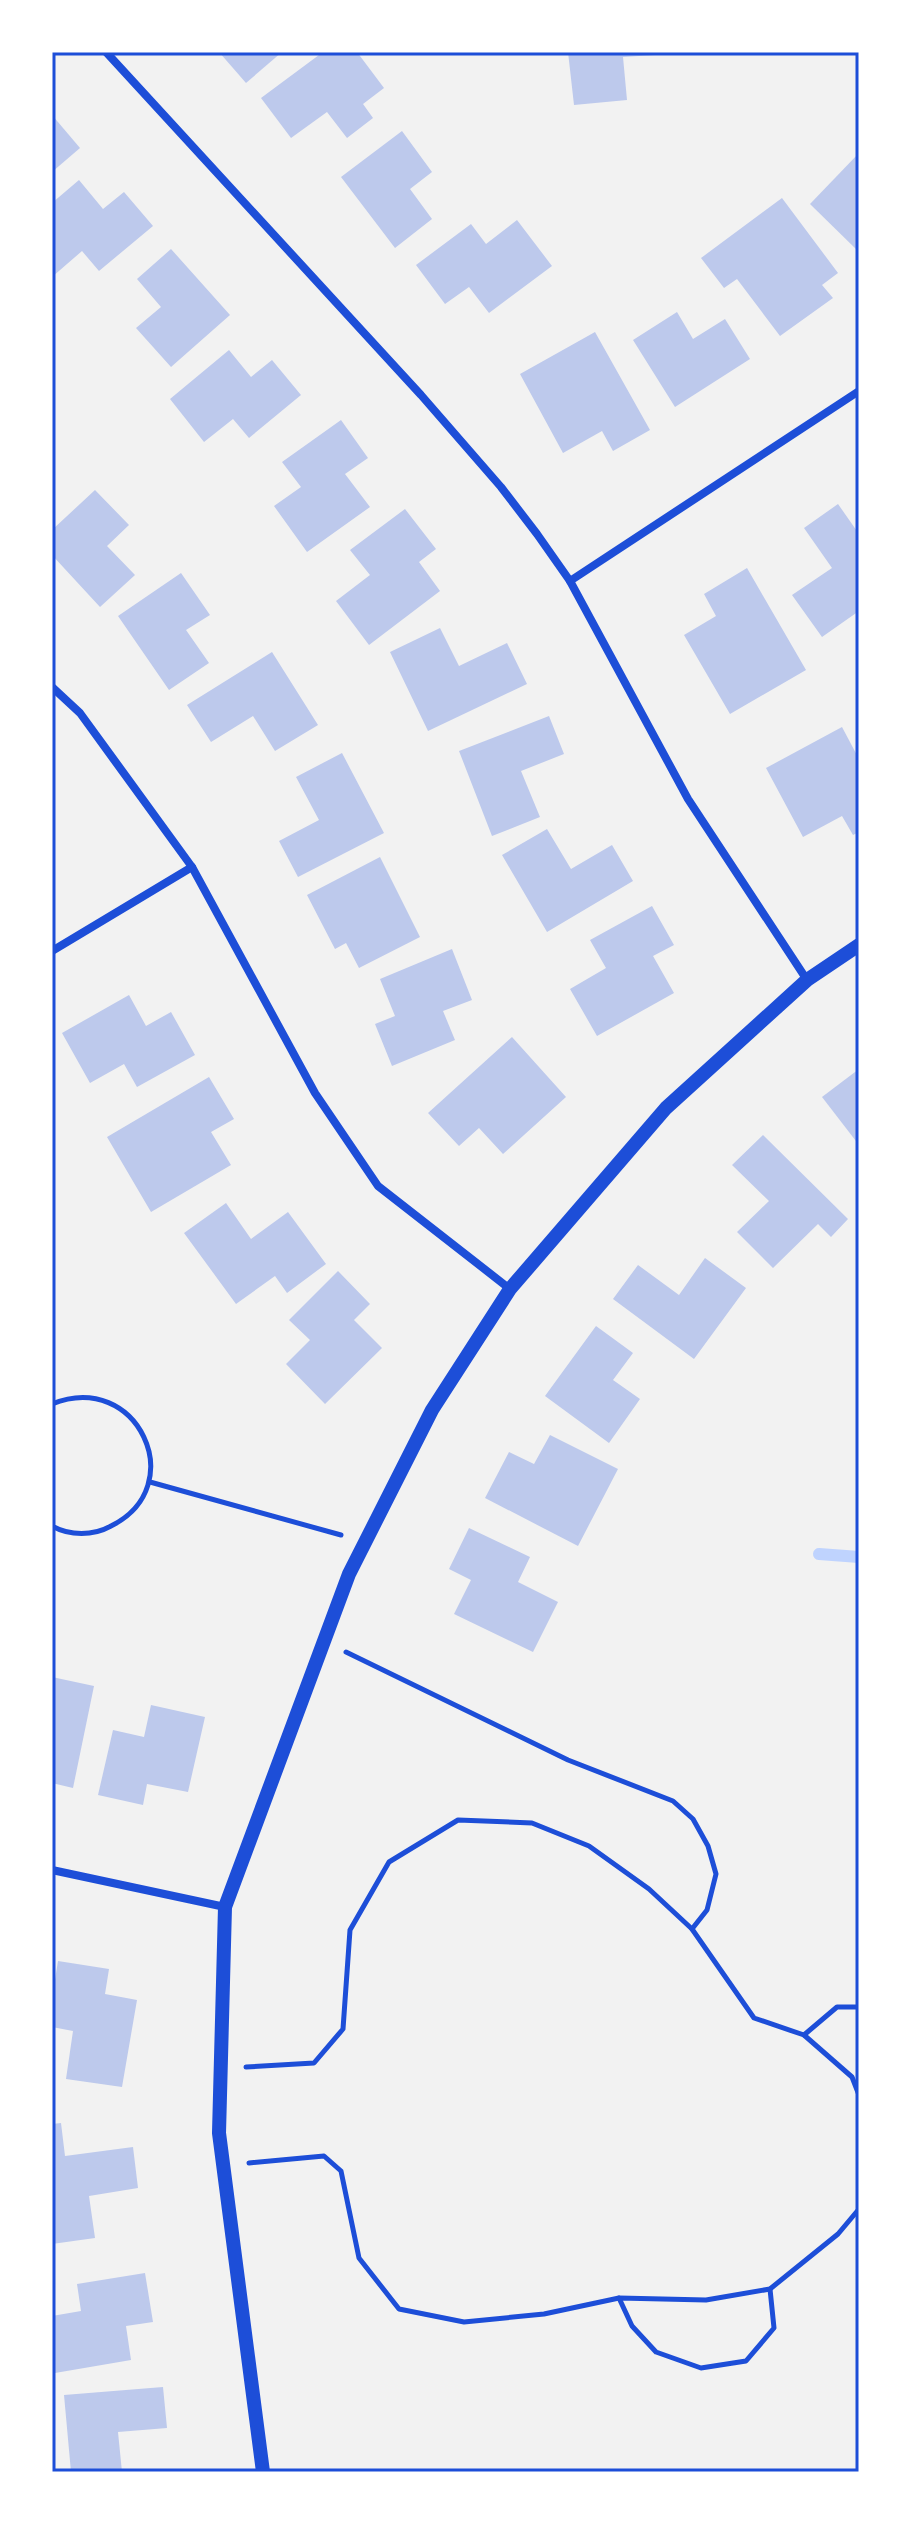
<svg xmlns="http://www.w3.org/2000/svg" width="911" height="2524" font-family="'DejaVu Sans',sans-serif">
<rect width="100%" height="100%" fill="#f2f2f2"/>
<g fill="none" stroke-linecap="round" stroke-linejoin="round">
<!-- stream -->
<path stroke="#bfd3fe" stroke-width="12" d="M819 1554 859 1557"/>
</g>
<!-- building -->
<g fill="#bdc9ec">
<path d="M219 52H282L246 83Z"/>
<path d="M323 52H357L384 88 363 104 373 118 347 138 327 112 291 138 261 98Z"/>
<path d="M568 52H654L655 55 623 57 627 100 574 105Z"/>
<path d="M52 115 80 148 52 172Z"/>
<path d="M402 131 432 172 410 189 432 219 395 248 341 177Z"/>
<path d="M859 153V252L810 204Z"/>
<path d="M79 180 103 209 124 192 153 226 99 271 82 251 52 277V203Z"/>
<path d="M782 198 838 273 822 285 833 298 780 336 737 279 724 288 701 258Z"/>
<path d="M517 220 552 266 489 313 469 287 445 304 416 265 471 224 486 244Z"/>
<path d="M171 249 230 315 171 367 136 328 161 307 137 279Z"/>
<path d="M677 312 693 339 725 319 750 359 675 407 633 340Z"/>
<path d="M595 332 650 430 613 451 602 431 563 453 520 374Z"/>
<path d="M229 350 251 377 272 360 301 395 249 438 233 419 204 442 170 399Z"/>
<path d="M341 420 368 458 345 474 370 507 307 552 274 506 301 487 282 462Z"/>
<path d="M95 490 129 525 107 546 135 575 100 607 52 555V530Z"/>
<path d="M838 504 859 534V611L822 637 792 595 832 568 804 528Z"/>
<path d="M405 509 436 549 419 562 440 591 369 645 336 601 370 575 350 550Z"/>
<path d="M747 568 806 670 730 714 684 635 716 616 704 594Z"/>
<path d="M181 573 210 615 186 630 209 663 169 690 118 616Z"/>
<path d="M440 628 459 666 507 643 527 684 428 731 390 652Z"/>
<path d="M272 652 318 725 275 751 253 716 211 742 187 705Z"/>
<path d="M549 716 564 754 521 771 540 817 492 836 459 751Z"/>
<path d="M842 727 859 759V832L853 835 842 816 803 837 766 768Z"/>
<path d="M342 753 384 833 298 877 279 841 319 820 296 777Z"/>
<path d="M547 829 571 869 612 845 633 881 547 932 502 855Z"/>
<path d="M380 857 420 937 359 968 346 943 335 949 307 895Z"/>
<path d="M652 906 674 945 653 956 674 993 597 1036 570 989 606 968 590 940Z"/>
<path d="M452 949 472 1000 443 1011 455 1040 392 1066 375 1024 395 1016 380 979Z"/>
<path d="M129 995 146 1026 171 1012 195 1055 137 1087 124 1064 90 1083 62 1033Z"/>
<path d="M512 1037 566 1097 503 1154 479 1128 459 1146 428 1113Z"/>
<path d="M859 1069V1145L822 1097Z"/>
<path d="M209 1077 234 1119 211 1132 231 1165 151 1212 107 1137Z"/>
<path d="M763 1135 848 1219 831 1237 818 1224 773 1268 737 1232 769 1201 732 1165Z"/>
<path d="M226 1203 251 1239 288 1212 326 1264 287 1293 275 1276 236 1304 184 1233Z"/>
<path d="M705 1258 746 1288 694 1359 613 1299 638 1265 679 1295Z"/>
<path d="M338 1271 370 1304 354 1320 382 1348 325 1404 286 1364 310 1340 289 1320Z"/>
<path d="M596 1326 633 1353 613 1380 640 1399 609 1443 545 1396Z"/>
<path d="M550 1435 618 1469 578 1546 485 1498 509 1452 534 1464Z"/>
<path d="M469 1528 530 1557 518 1582 558 1602 533 1652 454 1614 471 1580 449 1569Z"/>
<path d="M52 1677 94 1686 73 1788 52 1783Z"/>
<path d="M151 1705 205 1717 188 1792 147 1784 143 1805 98 1795 113 1730 144 1737Z"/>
<path d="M58 1961 109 1969 105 1994 137 2000 122 2087 66 2079 73 2031 52 2027V1998Z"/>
<path d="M61 2123 65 2156 133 2147 138 2188 89 2196 95 2238 52 2244V2124Z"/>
<path d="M145 2273 153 2322 126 2326 131 2360 55 2373 52 2355V2316L81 2311 77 2284Z"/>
<path d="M163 2387 167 2428 118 2432 122 2472H71L64 2395Z"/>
</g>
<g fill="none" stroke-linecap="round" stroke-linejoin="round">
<!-- path -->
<g stroke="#1d4ed8" stroke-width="5">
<path d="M52 1404C137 1369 192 1486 111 1526 93 1536 70 1536 52 1526"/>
<path d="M150 1482 341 1535"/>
<path d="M346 1652 568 1760 673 1801 693 1819 708 1846 716 1874 707 1910 692 1929"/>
<path d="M804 2035 837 2007H859"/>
<path d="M246 2067 314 2063 343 2029 350 1930 389 1862 458 1820 532 1823 589 1846 649 1889 692 1929 754 2018 804 2035 852 2077 859 2095"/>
<path d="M249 2163 324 2156 341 2171 359 2258 399 2309 464 2322 544 2314 619 2298 706 2300 770 2289 838 2234 859 2209"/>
<path d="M619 2298 632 2326 656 2352 701 2368 746 2361 774 2328 770 2289"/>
</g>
<!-- minor -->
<g stroke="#1d4ed8" stroke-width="8">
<path d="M106 52 421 395 501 487 537 534 570 581 688 799 807 980"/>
<path d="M570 581 859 391"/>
<path d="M52 687 80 713 192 867 315 1093 378 1186 510 1289"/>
<path d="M52 951 192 867"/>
<path d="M52 1870 225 1907"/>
</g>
<!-- tertiary -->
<path stroke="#1d4ed8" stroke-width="14" d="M263 2472 219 2133 225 1907 349 1574 432 1410 510 1289 666 1108 807 980 859 945"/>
</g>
<!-- border -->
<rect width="911" height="2524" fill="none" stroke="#ffffff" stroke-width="108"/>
<rect x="54" y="54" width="803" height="2416" fill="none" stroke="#1d4ed8" stroke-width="3"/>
</svg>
